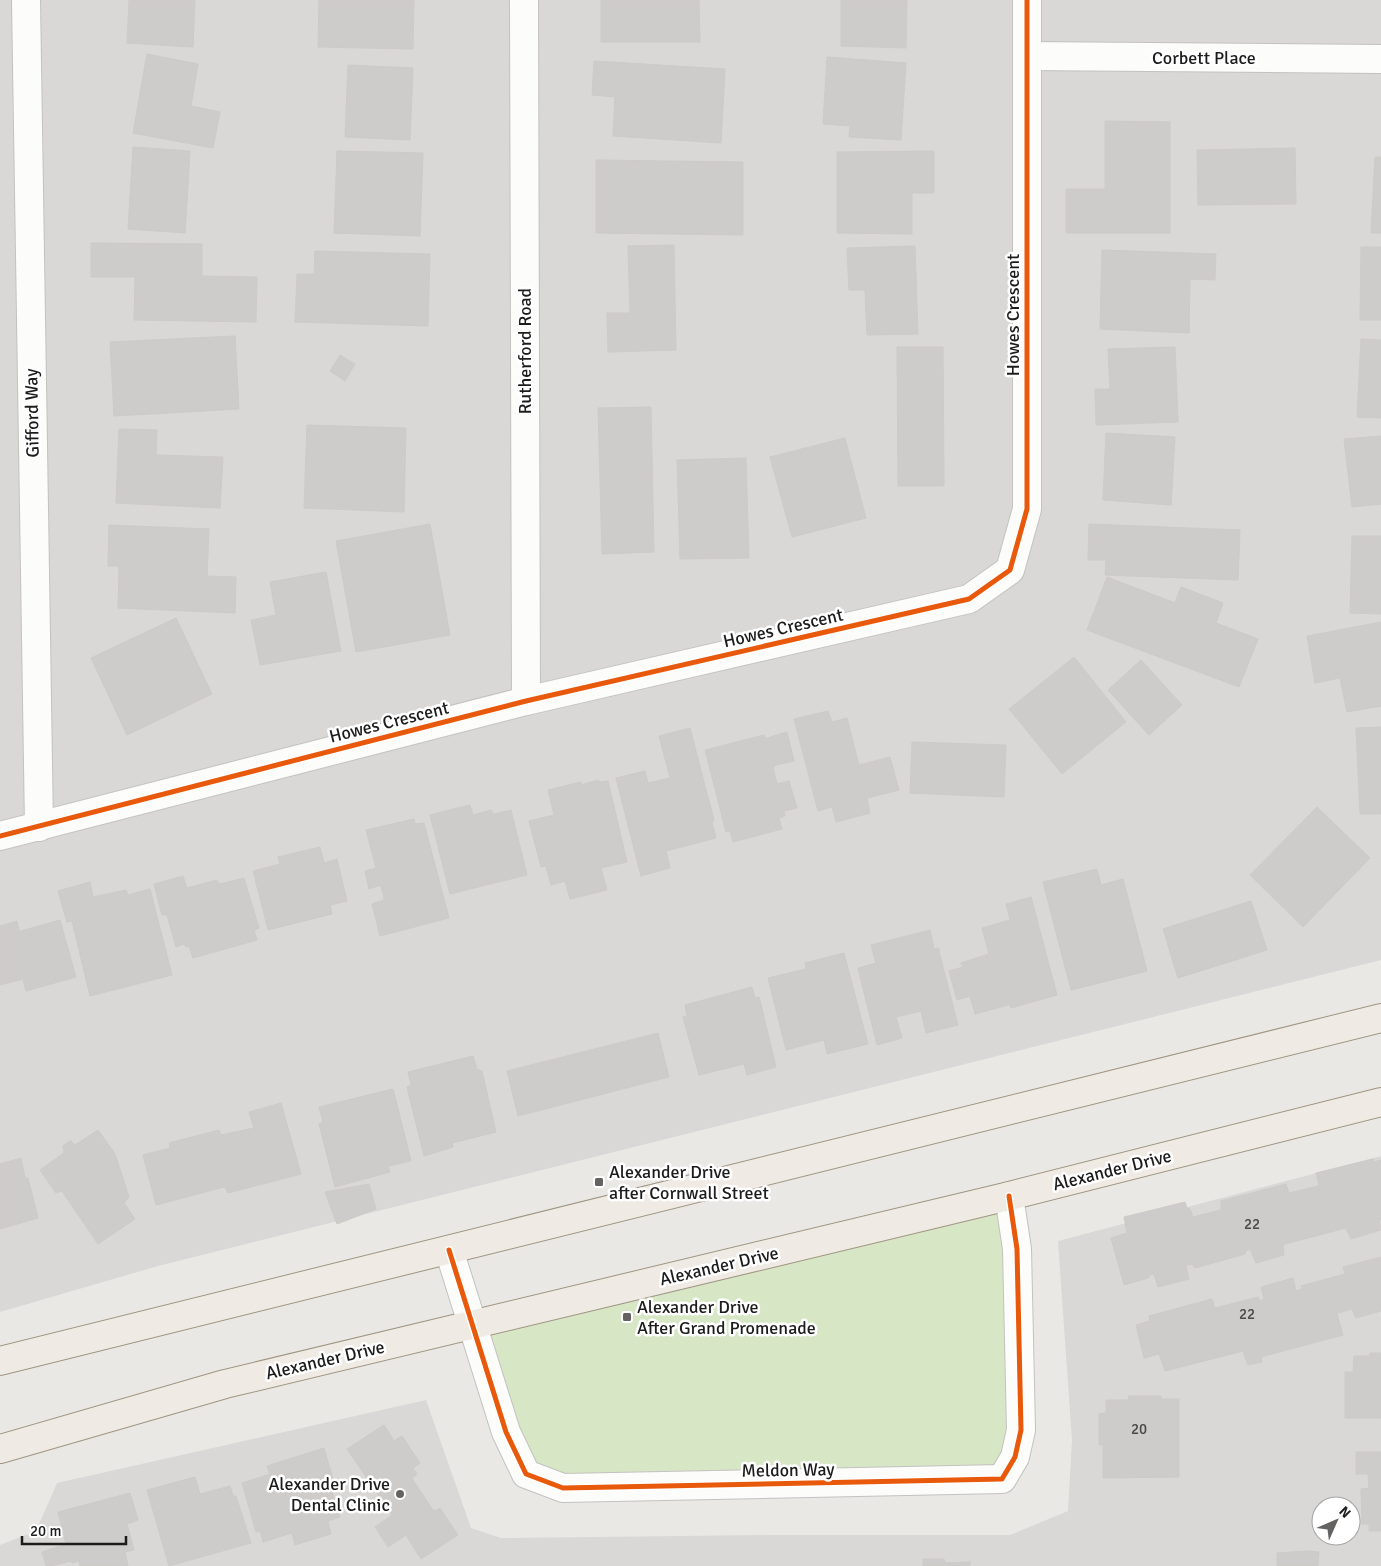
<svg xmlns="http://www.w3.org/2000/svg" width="1381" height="1566" font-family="Signika,sans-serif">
<rect width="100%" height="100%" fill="#eae8e5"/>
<!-- residential -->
<g fill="#d9d8d6" fill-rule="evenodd">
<path d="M0 0H1381V960L158 1266 0 1312Z"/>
<path d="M1381 1156V1566H0V1545L36 1531 57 1483 426 1400 471 1528 501 1538 774 1535H1010L1068 1511 1072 1440 1058 1241ZM1321 1506H1351V1536H1321Z"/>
</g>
<!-- grass -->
<path fill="#d7e6c5" d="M1009 1196 1021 1430 1002 1479 563 1488 526 1474 473 1324Z"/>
<!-- building -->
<g fill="#ceccca" stroke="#cdcac7">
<path d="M129 0H195L193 47 127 43Z"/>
<path d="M319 0H414L413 49 318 47Z"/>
<path d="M601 0H699L700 42H601Z"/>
<path d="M841 0H907L906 48 841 46Z"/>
<path d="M147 54 198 64 191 106 220 112 213 148 133 133Z"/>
<path d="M827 57 906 63 901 140 849 137 850 126 823 124Z"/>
<path d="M594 61 725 69 721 143 613 136 615 97 592 95Z"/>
<path d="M348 65 413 68 410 140 345 137Z"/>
<path d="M1105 121 1170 122V233H1066V189H1105Z"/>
<path d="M133 147 190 151 185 233 128 229Z"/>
<path d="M1295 148 1296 204 1198 205 1197 150Z"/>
<path d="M337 151 423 153 420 236 334 233Z"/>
<path d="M934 151V193H912V234L837 233V152Z"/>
<path d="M1375 157H1381V233H1371Z"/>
<path d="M596 160 743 162V235L596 233Z"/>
<path d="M91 243 202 244V276L257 277 256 322 134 320 135 277H91Z"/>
<path d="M674 245 676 350 608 352 607 313H630L628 246Z"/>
<path d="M915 246 918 334 867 335 865 290H849L847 248Z"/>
<path d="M1361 247H1381V320H1360Z"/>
<path d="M1102 250 1216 254 1215 280 1190 279 1189 333 1100 329Z"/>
<path d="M315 251 430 254 428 326 295 322 297 274H314Z"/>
<path d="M235 336 239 409 114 416 110 342Z"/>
<path d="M1361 339 1381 340V418L1357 417Z"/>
<path d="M897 347H943L944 486H898Z"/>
<path d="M1175 347 1178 422 1096 425 1095 389H1110L1108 349Z"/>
<path d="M340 355 355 364 345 381 330 371Z"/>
<path d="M651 407 654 552 602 554 598 408Z"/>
<path d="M307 425 406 428 404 512 304 508Z"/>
<path d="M119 429 157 430 156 455 223 457 220 508 116 503Z"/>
<path d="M1106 433 1175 437 1171 505 1103 500Z"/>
<path d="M1381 436V504L1352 507 1344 439Z"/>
<path d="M845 438 866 518 792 537 770 457Z"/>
<path d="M746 458 749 558 680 559 677 460Z"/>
<path d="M430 524 450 635 356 652 336 541Z"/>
<path d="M1089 524 1240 530 1238 580 1105 575 1106 560H1088Z"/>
<path d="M109 525 209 529 207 576 236 577 235 613 118 608 119 566H108Z"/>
<path d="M1352 536H1381V614L1350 613Z"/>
<path d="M326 572 341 651 260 665 251 620 276 615 270 582Z"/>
<path d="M1107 577 1175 603 1181 587 1223 603 1216 623 1258 639 1239 687 1087 630Z"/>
<path d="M176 618 212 694 127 735 91 658Z"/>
<path d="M1381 622V706L1347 712 1340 678 1315 683 1307 636Z"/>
<path d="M1074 657 1126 722 1062 774 1009 709Z"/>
<path d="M1141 660 1182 705 1149 735 1108 690Z"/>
<path d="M828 711 832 722 847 718 859 765 890 757 899 790 867 798 870 813 836 822 832 807 818 811 794 719Z"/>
<path d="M1381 727V814H1360L1356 728Z"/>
<path d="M690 728 714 820 712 822 716 838 666 851 670 868 641 876 616 778 645 771 648 783 670 778 659 736Z"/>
<path d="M787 732 794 761 776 765 773 768 777 784 789 781 797 808 784 811 785 816 779 818 782 829 733 842 730 831 726 832 705 750 764 735 765 738H767Z"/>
<path d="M912 742 1006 745 1004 797 910 793Z"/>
<path d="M598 780 600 782 608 781 627 862 601 868 607 890 570 899 565 881 551 885 546 866 541 867 529 821 554 815 548 790 581 782V785Z"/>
<path d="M470 805 473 815 491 810 493 814H494L511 810 527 875 450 894 430 815Z"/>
<path d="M1317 807 1370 858 1303 927 1250 875Z"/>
<path d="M414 819 415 824 424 823 449 918 380 936 372 904 384 900V898L381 885 369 889 365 871 376 868 366 830Z"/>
<path d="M320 847 324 863 337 859 347 901 330 905 332 914 268 930 253 871 280 864 278 857Z"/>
<path d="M1097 869 1101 885 1123 879 1147 971 1071 990 1043 882Z"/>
<path d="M183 876 187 888 217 880 219 884H220L244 878 259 928 254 930 257 940 193 958 189 946 186 947 184 944 176 947 167 915H162L154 884Z"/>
<path d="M90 882 93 897 126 890 128 895 150 889 172 975 90 996 72 921 67 922 58 891Z"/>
<path d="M1031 897 1057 995 1011 1008 1009 1004 1008 1005 975 1014 970 996 957 1000 949 971 963 967 961 963 989 954 982 928 1010 920 1006 904Z"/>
<path d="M1251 901 1267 950 1178 978 1163 929Z"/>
<path d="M60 920 76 977 26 991 23 979 0 985V926L17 921 19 931H21Z"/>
<path d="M930 930 934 949 939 948V951L958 1025 926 1033 921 1011 896 1017 902 1038 877 1045 858 968 876 963 871 945Z"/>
<path d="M844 953 868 1044 827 1054 824 1040 786 1050 768 978 806 969 805 963Z"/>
<path d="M752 987 755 998 759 997 760 1000 776 1067 747 1075 744 1064 699 1075 683 1017 687 1016 685 1005Z"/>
<path d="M658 1033 669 1077 518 1116 507 1071Z"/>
<path d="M473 1056 477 1069 482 1071 496 1132 452 1143 453 1147 424 1156 407 1087 411 1085 408 1072Z"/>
<path d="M393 1089 411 1161 388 1166 390 1172 335 1187 319 1124 323 1122 319 1107Z"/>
<path d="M281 1103 301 1174 228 1193 225 1187H224L156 1205 143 1155 170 1148 169 1143 219 1130 221 1135 254 1128 249 1112Z"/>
<path d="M98 1130 115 1154 129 1197 124 1203 135 1219 98 1244 62 1191 56 1193 40 1170 64 1153 63 1146 70 1141H71L75 1145Z"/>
<path d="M21 1158 25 1178H28L38 1218 0 1229V1164Z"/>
<path d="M1373 1159 1374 1162 1381 1160V1220H1379L1381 1230 1351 1239 1346 1228 1285 1244 1283 1246 1284 1255 1256 1263 1250 1249 1246 1251 1245 1254 1195 1268 1192 1264 1187 1265 1186 1266 1189 1279 1158 1287 1154 1274 1150 1275 1148 1278 1124 1285 1111 1238 1127 1233 1124 1217 1185 1202 1187 1208 1190 1209 1193 1217 1221 1210V1201L1286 1184 1289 1193 1318 1186 1319 1185 1316 1173Z"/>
<path d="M369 1184 376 1209 337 1224 325 1192Z"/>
<path d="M1381 1257V1311L1356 1318 1352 1309 1338 1313 1337 1314 1343 1335 1261 1357 1262 1362 1248 1365 1243 1351 1165 1371 1159 1354 1144 1358 1136 1325 1150 1321 1149 1316 1212 1299 1215 1308 1258 1297 1260 1301 1264 1299 1261 1287 1293 1278 1296 1291 1302 1289 1301 1286 1345 1274 1343 1267Z"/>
<path d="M1370 1353H1381V1418H1345V1372H1353L1354 1356H1370Z"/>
<path d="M1129 1396H1161V1399H1179V1477L1103 1478V1445H1099V1414L1106 1413V1400H1128Z"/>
<path d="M384 1425 394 1441 402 1436 420 1463 413 1468 417 1474 412 1478 413 1480 433 1510 435 1511 440 1508 458 1535 421 1559 406 1535 388 1547 375 1527 392 1515 347 1449Z"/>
<path d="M324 1448 336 1489 332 1491 340 1517 328 1521 331 1534 295 1545 292 1533 263 1542 260 1531 256 1532 242 1483 270 1474 267 1466Z"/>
<path d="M1356 1452H1381V1531H1369V1524H1362L1361 1489 1369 1488 1368 1474H1356Z"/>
<path d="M195 1477 200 1494 230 1486 233 1496H236L251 1543 169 1566 147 1490Z"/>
<path d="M130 1493 138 1520 127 1524 134 1550 125 1552 128 1566H80L79 1561 72 1563 71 1561 52 1566H46L42 1552 66 1544 58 1512Z"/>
<path d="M1309 1551 1319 1552 1318 1566H1277V1553Z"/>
<path d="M923 1559H944L945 1563 970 1562V1566H923Z"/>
</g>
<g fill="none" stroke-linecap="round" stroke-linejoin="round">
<defs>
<g id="minor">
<path d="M26 0 39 827"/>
<path d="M524 0 526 701"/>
<path d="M1027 56 1381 59"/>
<path d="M0 836 526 701 969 599 1010 570 1027 509V0"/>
<path d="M449 1250 506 1432 526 1474 563 1488 1002 1479 1015 1457 1021 1430 1017 1249 1009 1196"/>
</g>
<g id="primary">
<path d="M0 1361 1381 1018"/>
<path d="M0 1449 225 1384 1009 1196 1381 1102"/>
</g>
</defs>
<!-- minor casing -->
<use href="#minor" stroke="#c3c2c1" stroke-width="30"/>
<!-- primary casing -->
<use href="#primary" stroke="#9f9583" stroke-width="30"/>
<!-- minor -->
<use href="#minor" stroke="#fcfcfb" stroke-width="28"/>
<!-- primary -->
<use href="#primary" stroke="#efeae3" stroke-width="28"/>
<defs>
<g id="cycleway">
<path d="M0 836 526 701 969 599 1010 570 1027 509V0"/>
<path d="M449 1250 506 1432 526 1474 563 1488 1002 1479 1015 1457 1021 1430 1017 1249 1009 1196"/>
</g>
</defs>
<!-- cycleway casing -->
<use href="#cycleway" stroke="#fff" stroke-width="8"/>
<!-- cycleway -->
<use href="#cycleway" stroke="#e8590c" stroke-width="5"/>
</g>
<!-- markers -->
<g fill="#646362" stroke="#fff" stroke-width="2">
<rect x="594" y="1177" width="10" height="10" rx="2.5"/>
<rect x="622" y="1312" width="10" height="10" rx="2.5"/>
<circle cx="400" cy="1494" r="5"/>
</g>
<g text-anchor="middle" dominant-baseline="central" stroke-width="5" stroke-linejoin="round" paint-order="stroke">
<!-- number labels -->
<g font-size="15" fill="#484848">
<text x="1252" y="1224">22</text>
<text x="1247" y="1314">22</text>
<text x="1139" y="1429">20</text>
</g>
<!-- street labels -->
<g font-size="18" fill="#1c1c1c" stroke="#fff">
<text x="1204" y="58">Corbett Place</text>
<text transform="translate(1013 315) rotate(-90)">Howes Crescent</text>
<text transform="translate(525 351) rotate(-90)">Rutherford Road</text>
<text transform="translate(32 413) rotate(-91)">Gifford Way</text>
<text transform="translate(783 628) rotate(-13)">Howes Crescent</text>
<text transform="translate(389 722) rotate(-14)">Howes Crescent</text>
<text transform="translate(1112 1170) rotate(-14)">Alexander Drive</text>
<text transform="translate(719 1266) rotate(-13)">Alexander Drive</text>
<text transform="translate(325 1360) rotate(-13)">Alexander Drive</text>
<text transform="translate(788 1470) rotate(-1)">Meldon Way</text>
</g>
<!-- poi labels -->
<g font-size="18" fill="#1c1c1c" stroke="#fff" text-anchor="start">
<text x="609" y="1172">Alexander Drive<tspan x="609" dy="21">after Cornwall Street</tspan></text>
<text x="637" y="1307">Alexander Drive<tspan x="637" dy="21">After Grand Promenade</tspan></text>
<text x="390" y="1484" text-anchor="end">Alexander Drive<tspan x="390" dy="21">Dental Clinic</tspan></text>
</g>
</g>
<!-- north arrow -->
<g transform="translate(1336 1521) rotate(45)"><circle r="24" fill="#ffffff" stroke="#a4a4a4"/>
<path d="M0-4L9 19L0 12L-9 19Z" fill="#646362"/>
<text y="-8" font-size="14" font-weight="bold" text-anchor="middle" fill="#1c1c1c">N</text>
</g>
<!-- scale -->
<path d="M22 1536v8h104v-8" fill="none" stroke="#1c1c1c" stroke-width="2.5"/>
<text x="30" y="1536" font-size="15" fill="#1c1c1c" stroke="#ffffff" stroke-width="4" paint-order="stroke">20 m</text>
</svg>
